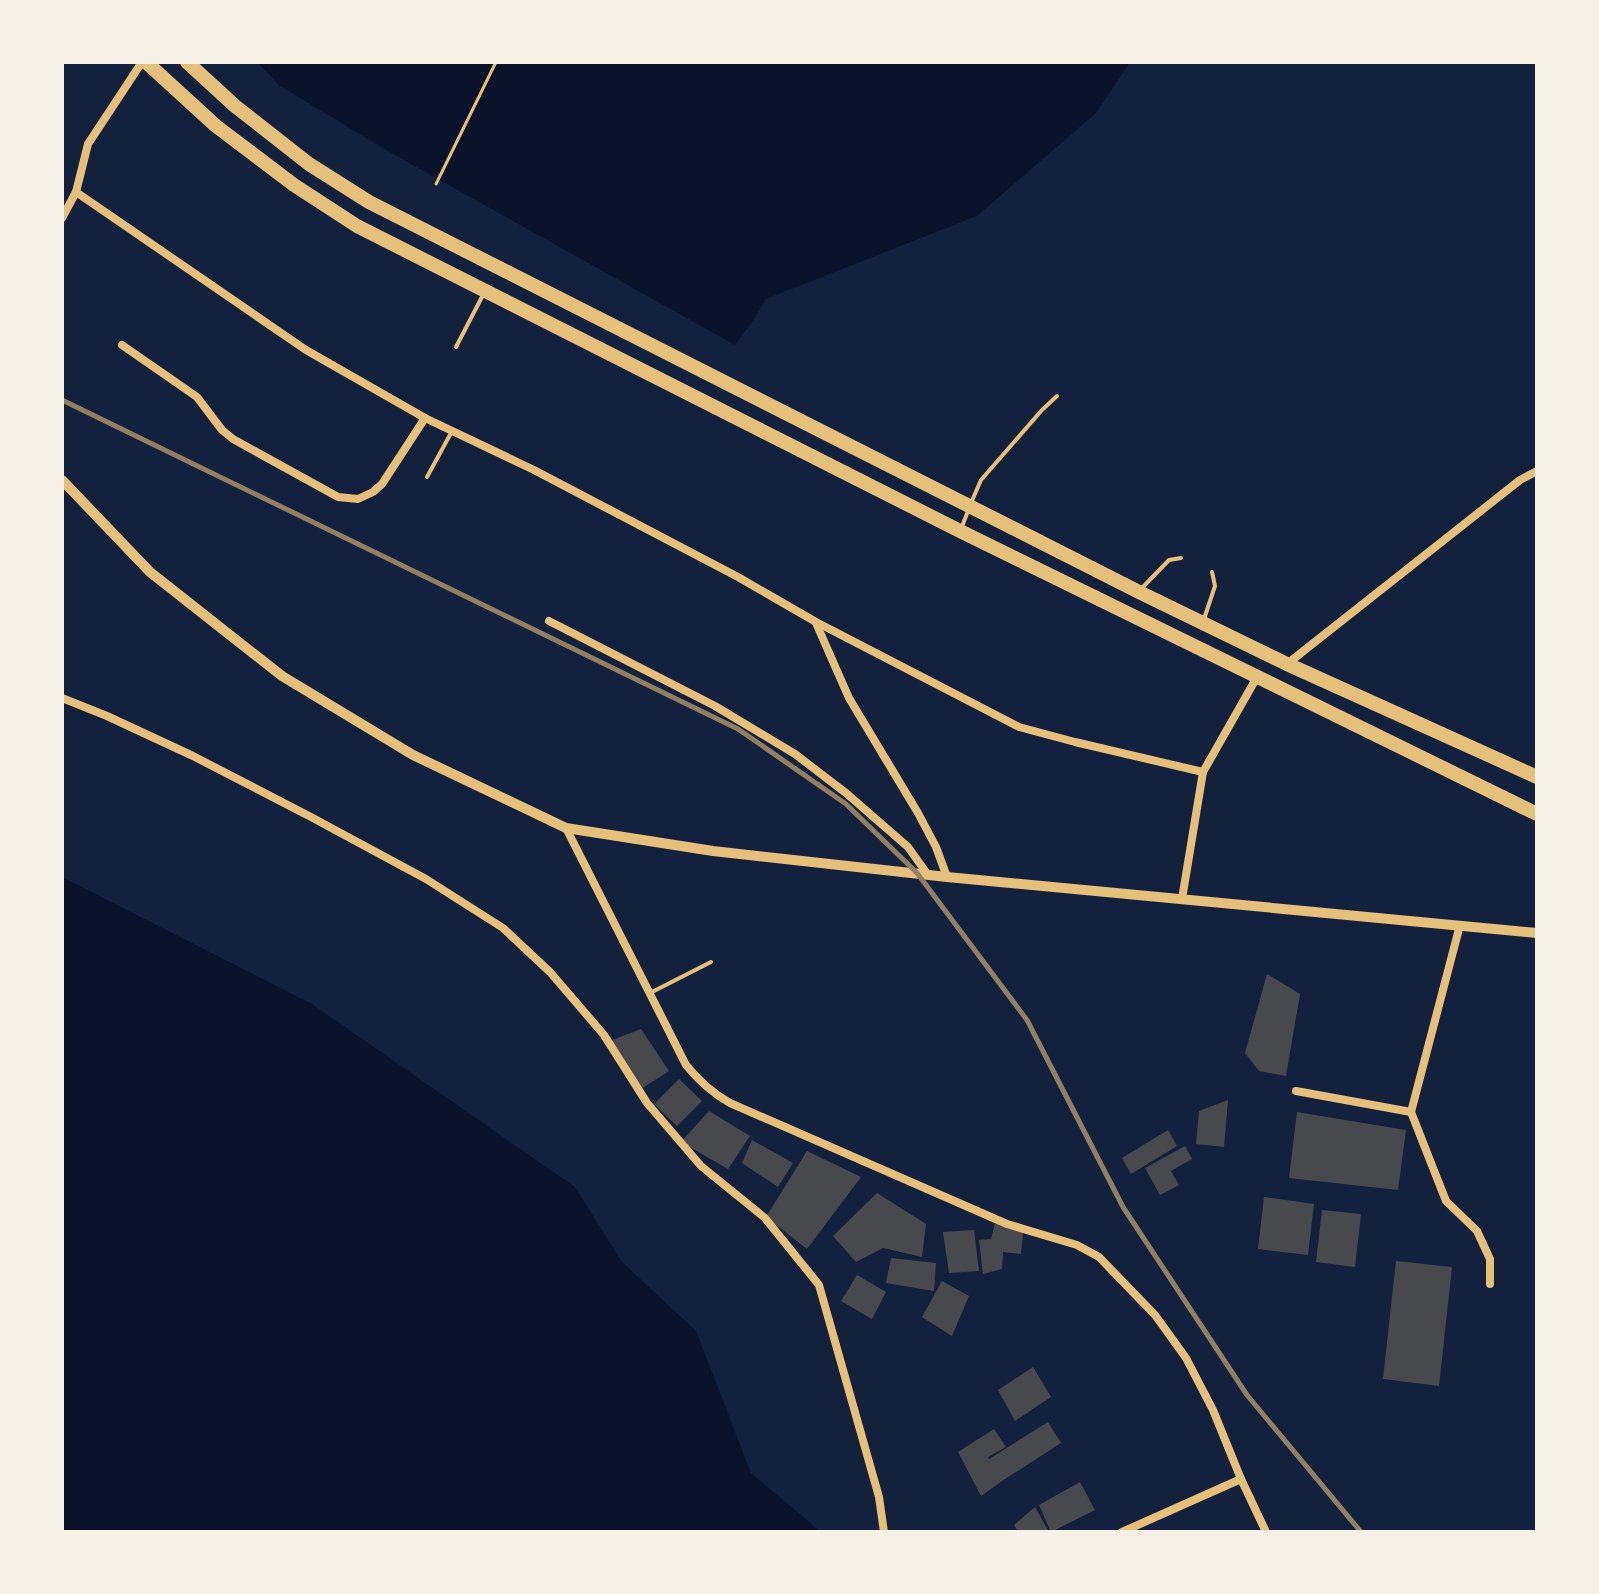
<svg xmlns="http://www.w3.org/2000/svg" width="1599" height="1594" font-family="'Varela Round',sans-serif">
<rect width="100%" height="100%" fill="#14213d"/>
<!-- water -->
<g fill="#0b132b">
<path d="M257 62H1130L1096 113 977 216 766 299 754 319 735 345 386 150 280 86Z"/>
<path d="M62 877 312 1004 575 1187 622 1262 696 1331 751 1473 821 1532H62Z"/>
</g>
<!-- building -->
<g fill="#48494c">
<path d="M1267 974 1300 994 1286 1076 1259 1071 1245 1053Z"/>
<path d="M641 1029 669 1071 641 1089 610 1041Z"/>
<path d="M679 1079 702 1101 677 1126 654 1104Z"/>
<path d="M1228 1100 1224 1147 1196 1144 1199 1111Z"/>
<path d="M709 1111 750 1136 728 1169 681 1142Z"/>
<path d="M1297 1112 1406 1130 1398 1190 1289 1178Z"/>
<path d="M1168 1130 1177 1146 1131 1174 1122 1158Z"/>
<path d="M752 1140 793 1163 778 1187 742 1163Z"/>
<path d="M1185 1146 1192 1159 1171 1171 1179 1185 1160 1195 1145 1168Z"/>
<path d="M807 1151 861 1177 807 1249 766 1217Z"/>
<path d="M877 1193 926 1224 922 1257 883 1248 856 1262 833 1236Z"/>
<path d="M1264 1197 1314 1204 1308 1255 1258 1249Z"/>
<path d="M1322 1210 1361 1214 1355 1267 1316 1262Z"/>
<path d="M995 1223 1023 1233 1021 1254 1003 1252 1002 1269 983 1274 979 1240 991 1239Z"/>
<path d="M974 1230 979 1271 949 1273 943 1232Z"/>
<path d="M891 1258 936 1263 934 1291 886 1283Z"/>
<path d="M1396 1261 1452 1267 1439 1386 1383 1379Z"/>
<path d="M857 1275 886 1292 872 1319 841 1301Z"/>
<path d="M942 1281 969 1296 952 1336 922 1317Z"/>
<path d="M1033 1367 1051 1397 1015 1421 998 1390Z"/>
<path d="M1048 1422 1061 1443 1002 1481 981 1496 958 1452 994 1429 1006 1447 988 1457 989 1459Z"/>
<path d="M1080 1482 1095 1510 1051 1532 1039 1505Z"/>
<path d="M1035 1507 1049 1532H1018L1014 1525Z"/>
</g>
<g fill="none" stroke-linecap="round" stroke-linejoin="round">
<!-- path -->
<path stroke="#e5c07b" stroke-width="3" d="M436 184 496 62"/>
<!-- service -->
<g stroke="#e5c07b" stroke-width="4">
<path d="M456 347 484 293"/>
<path d="M427 477 451 433"/>
<path d="M971 503 981 480 1042 410 1057 396"/>
<path d="M961 529 968 511"/>
<path d="M1140 590 1169 560 1181 558"/>
<path d="M1204 619 1215 586 1212 572"/>
<path d="M652 992 711 962"/>
</g>
<!-- minor -->
<g stroke="#e5c07b" stroke-width="8">
<path d="M76 192 306 350 425 418 534 470 738 577 816 622 1019 727 1075 742 1203 772"/>
<path d="M62 218 76 192 88 144 142 62"/>
<path d="M122 345 197 397 222 430 233 439 338 497 358 499 373 492 382 484 425 418"/>
<path d="M549 621 715 706 795 754 846 793 908 847 928 875"/>
<path d="M816 623 849 698 918 813 936 847 947 877"/>
<path d="M1287 664 1520 480 1537 471"/>
<path d="M62 698 107 716 193 756 311 817 426 879 503 928 550 972 604 1035 647 1103 701 1166 765 1218 819 1285 879 1497 884 1532"/>
<path d="M566 828 686 1065C699 1081 712 1093 730 1103L1007 1224 1077 1245 1099 1257 1155 1315 1186 1358 1213 1410 1241 1479 1266 1532"/>
<path d="M1182 899 1203 772 1257 677"/>
<path d="M1460 925 1411 1112 1446 1201 1477 1231 1490 1259V1284"/>
<path d="M1296 1091 1411 1112"/>
<path d="M1122 1532 1241 1479"/>
</g>
<!-- tertiary -->
<path stroke="#e5c07b" stroke-width="10" d="M62 480 150 572 282 676 413 755 566 828 713 851 947 877 1537 933"/>
<!-- primary -->
<g stroke="#e5c07b" stroke-width="14">
<path d="M146 62 216 126 294 185 357 226 960 531 1537 814"/>
<path d="M187 62 235 106 309 164 369 202 1139 592 1287 664 1537 777"/>
</g>
<!-- rail -->
<path stroke="#918062" stroke-width="5" d="M62 400 738 729 846 804 917 873 1027 1020 1123 1207 1247 1395 1361 1532"/>
</g>
<!-- border -->
<rect width="1599" height="1594" fill="none" stroke="#f6f1e7" stroke-width="128"/>
</svg>
